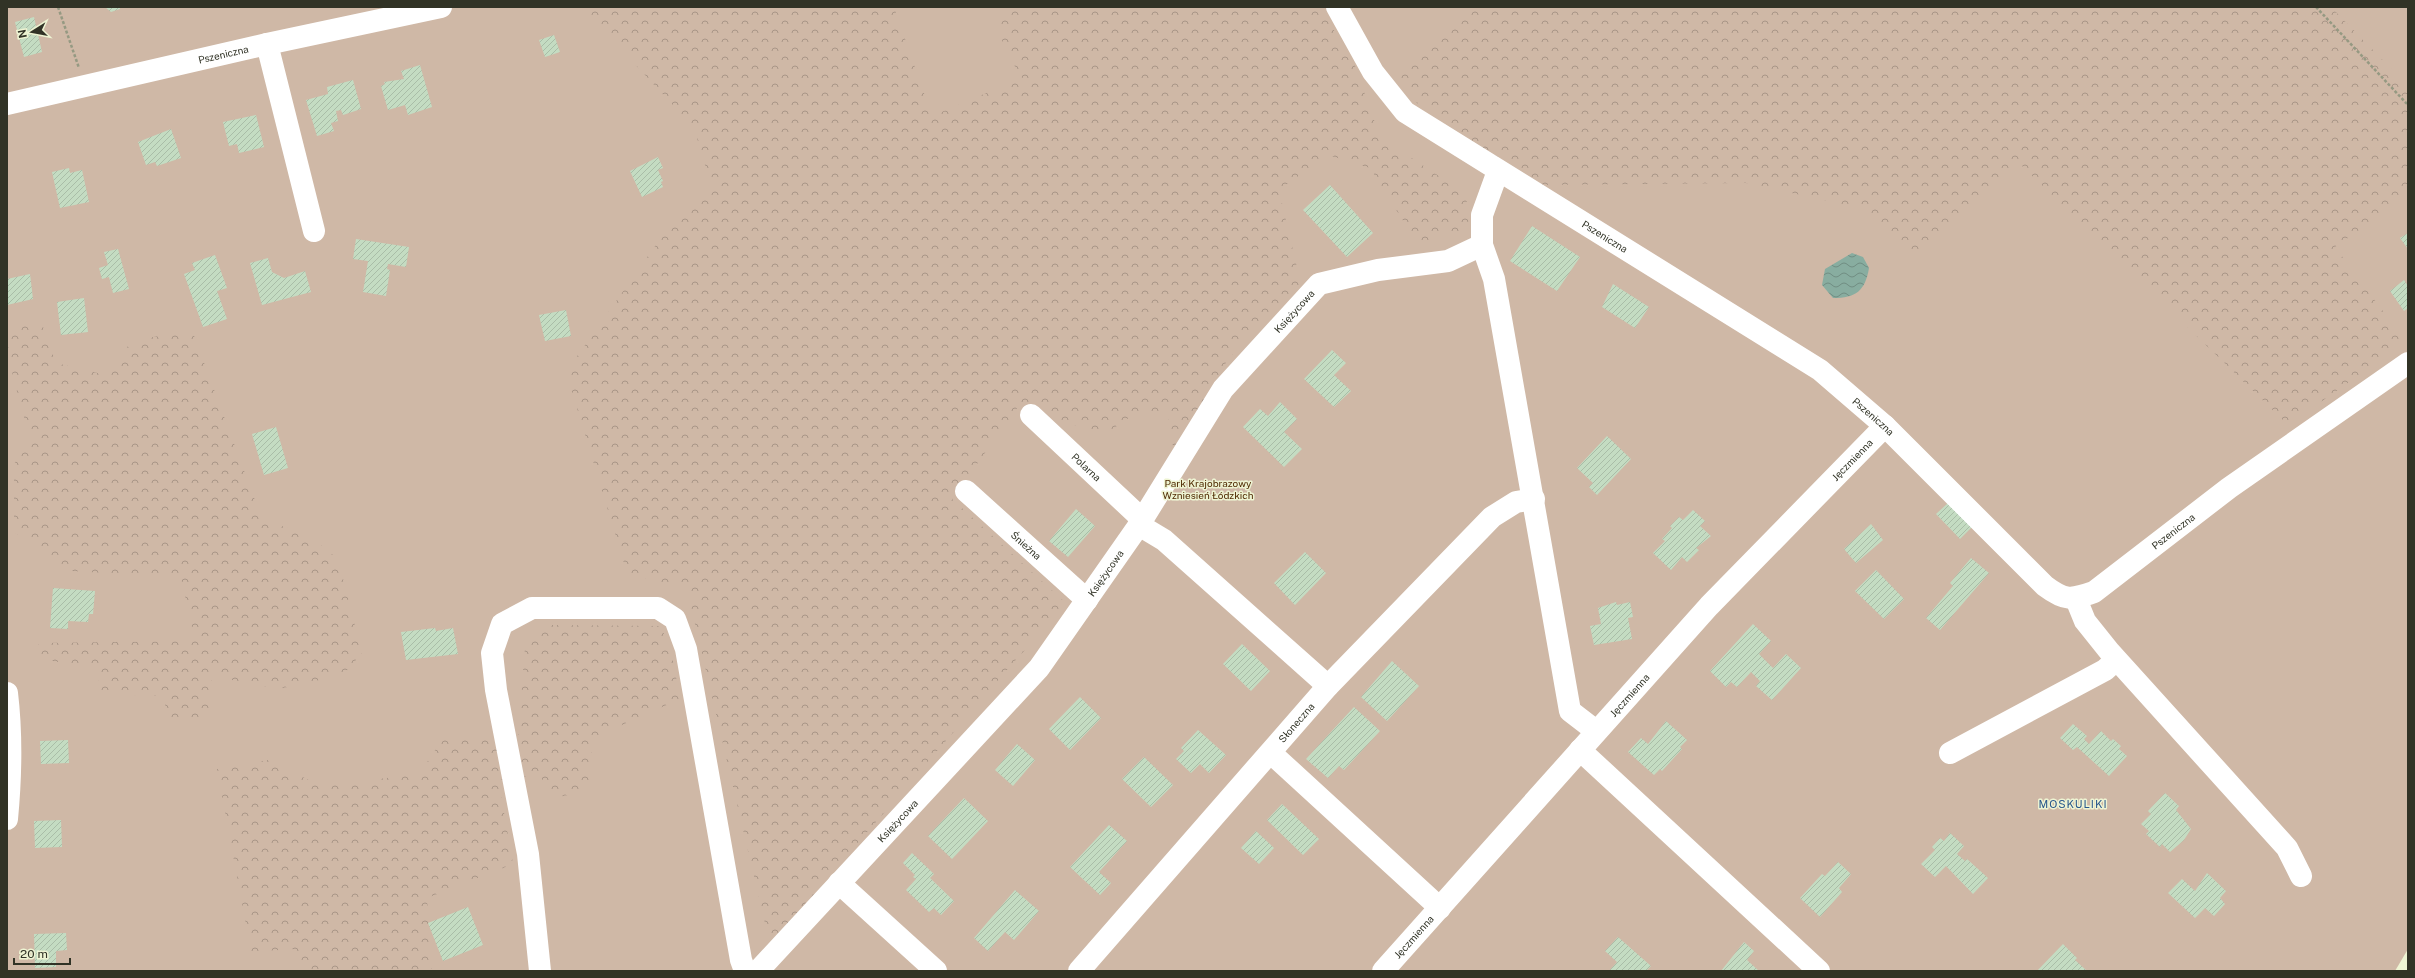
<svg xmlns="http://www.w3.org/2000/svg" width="2415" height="978" font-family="'Public Sans',sans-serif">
<defs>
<pattern id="forest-crowns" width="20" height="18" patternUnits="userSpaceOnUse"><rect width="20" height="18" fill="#cfb8a6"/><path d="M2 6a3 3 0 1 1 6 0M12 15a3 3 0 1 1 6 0" fill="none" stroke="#a99687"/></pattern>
<pattern id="water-waves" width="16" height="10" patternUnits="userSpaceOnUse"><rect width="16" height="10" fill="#88ada0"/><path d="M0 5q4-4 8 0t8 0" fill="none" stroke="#708d82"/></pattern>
<pattern id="building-hatch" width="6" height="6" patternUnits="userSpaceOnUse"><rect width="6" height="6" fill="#c4dcc2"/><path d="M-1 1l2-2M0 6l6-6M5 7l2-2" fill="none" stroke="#a9bda7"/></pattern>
</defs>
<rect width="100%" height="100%" fill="#eef4d3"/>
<!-- green -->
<path fill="#cfb8a6" d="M7 7H2408V949L2395 971H7Z"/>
<!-- forest -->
<g fill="url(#forest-crowns)">
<path d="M582 7H894L932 116 1022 78C1009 57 992 32 1002 7H1319L1353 60 1380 137 1466 194 1469 229 1417 243 1370 168 1328 155 1279 190 1301 285 1228 359 1178 449 1170 443 1168 410 1136 413 1105 434 1074 425 1020 404 952 499 1067 604 1014 662 770 945 687 590 627 573 566 372 665 232 713 192 694 128Z"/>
<path d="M1470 7H2331L2408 86V196L2335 247 2406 342 2288 425 2021 165 1912 258 1864 209 1746 183 1537 185 1417 103 1398 77Z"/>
<path d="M24 322 42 324 56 363 110 376 131 341 192 330 262 519 310 536 338 559 362 653 343 675 278 689 212 676 208 717H168L163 696 102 694 96 669 42 659 38 643 195 641 181 578 72 571 14 532V464L30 440 9 361 7 332Z"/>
<path d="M550 625 661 626 672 655 680 699 593 738 588 791 558 797 537 774 499 783 513 864 427 898 432 971H300L294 949 251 952 217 769 268 760 321 786 419 774 444 737 518 735 525 647Z"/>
</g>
<!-- water -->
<path fill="url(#water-waves)" d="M1852 253 1863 257 1869 268C1865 291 1856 298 1833 298L1822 285 1825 269Z"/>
<!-- building -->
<g fill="url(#building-hatch)">
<path d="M105 7H120V9L111 12Z"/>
<path d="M34 17 42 52 24 57 15 22Z"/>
<path d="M554 35 560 52 545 57 539 40Z"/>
<path d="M420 65 432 107 408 115 405 105 388 110 381 86 385 84 384 82 404 79 401 71Z"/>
<path d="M353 80 361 109 343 115 341 110 336 111 338 121 331 123 334 131 317 136 306 100 328 94 327 87Z"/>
<path d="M256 115 264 147 239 153 237 144 229 146 223 122Z"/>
<path d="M171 129 181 158 157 166 155 162 146 165 138 142Z"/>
<path d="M658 157 663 168 658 170 663 181 661 182 663 187 642 197 630 171Z"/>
<path d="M69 168 70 173 82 170 89 202 60 208 52 172Z"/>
<path d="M1330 185 1373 233 1347 257 1303 210Z"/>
<path d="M1532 226 1580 257 1557 291 1510 261Z"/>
<path d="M2408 233V249L2400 238Z"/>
<path d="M356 239 409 247 406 267 388 264 387 269 390 270 386 296 363 292 368 261 353 259Z"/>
<path d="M118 249 129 289 113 293 109 277 102 279 99 268 108 265 104 252Z"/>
<path d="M215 255 227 288 217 291 227 319 203 327 184 274 195 270 192 263Z"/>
<path d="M268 258 272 272 284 278 305 271 311 292 262 305 250 263Z"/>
<path d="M30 274 33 299 7 305V279Z"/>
<path d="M2404 280 2408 286V308L2404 311 2390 291Z"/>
<path d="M1613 284 1649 307 1635 328 1602 307Z"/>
<path d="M84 298 88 332 61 335 57 302Z"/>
<path d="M566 310 571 336 545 341 539 315Z"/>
<path d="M1332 350 1346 363 1334 375 1351 391 1334 407 1304 379Z"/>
<path d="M1280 402 1297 419 1284 432 1302 449 1284 467 1243 427 1260 409 1268 416Z"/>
<path d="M276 427 288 468 264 475 252 434Z"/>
<path d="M1607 436 1631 459 1597 495 1589 487 1593 483 1577 468Z"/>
<path d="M1948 503 1972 527 1960 539 1936 514Z"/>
<path d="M1076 509 1095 526 1068 557 1049 541Z"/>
<path d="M1693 510 1705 521 1700 526 1711 536 1696 548 1699 550 1687 562 1682 557 1671 570 1653 553 1665 541 1662 539 1672 528 1670 526 1679 517 1683 520Z"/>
<path d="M1871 524 1883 540 1856 563 1844 549Z"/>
<path d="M1305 552 1326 573 1295 605 1274 583Z"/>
<path d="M1971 558 1989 573 1940 630 1926 618 1953 586 1950 583Z"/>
<path d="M1876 570 1904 599 1884 619 1855 591Z"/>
<path d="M53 588 95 591 93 614H89L88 622 68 621V629L50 628Z"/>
<path d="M1616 602 1617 605 1630 602 1633 617 1628 618 1632 639 1594 645 1590 626 1601 624 1598 608Z"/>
<path d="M1753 624 1771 641 1759 654 1773 668 1786 654 1801 668 1772 700 1756 686 1760 681 1751 672 1737 687 1731 682 1726 687 1710 671Z"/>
<path d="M435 628 436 631 453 628 458 654 406 660 401 632Z"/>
<path d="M1242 644 1270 671 1251 691 1223 664Z"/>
<path d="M1392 661 1419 686 1387 721 1361 697Z"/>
<path d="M1080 697 1101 718 1070 750 1049 729Z"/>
<path d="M1354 707 1380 731 1344 770 1339 766 1328 778 1306 759Z"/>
<path d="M1666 721 1687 740 1680 747 1682 749 1662 771 1660 769 1654 775 1628 752 1641 738 1648 744Z"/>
<path d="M2073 724 2087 736 2084 739 2089 744 2101 731 2111 741 2113 739 2121 746 2119 749 2127 756 2109 776 2077 747 2073 750 2060 738Z"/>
<path d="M1198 730 1226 755 1209 773 1200 764 1191 773 1176 759 1184 751 1181 748Z"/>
<path d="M68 740 69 763 41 764 40 741Z"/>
<path d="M1017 744 1035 760 1013 786 995 770Z"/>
<path d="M1144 757 1173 785 1151 807 1122 779Z"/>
<path d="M2165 793 2179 806 2176 810 2191 829 2184 840 2170 852 2162 844 2160 847 2146 834 2149 831 2141 824 2151 814 2148 811Z"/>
<path d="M964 798 988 821 952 859 928 836Z"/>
<path d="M1282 804 1319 839 1303 855 1267 820Z"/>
<path d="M61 820 62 847 35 848 34 821Z"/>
<path d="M1109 825 1127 841 1099 872 1111 883 1100 895 1070 867Z"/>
<path d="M1256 831 1274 848 1259 864 1241 848Z"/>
<path d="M1950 833 1964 846 1957 854 1965 861 1967 859 1988 878 1973 894 1946 866 1935 877 1921 864 1935 850 1932 847 1940 838 1944 841Z"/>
<path d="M912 853 934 874 930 878 954 901 941 915 934 908 929 912 906 890 916 879 913 877 915 875 903 863Z"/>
<path d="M1838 862 1851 874 1839 888 1842 892 1820 917 1800 898 1822 874 1825 876Z"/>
<path d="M2207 873 2226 891 2220 898 2225 904 2214 916 2205 908 2195 918 2168 893 2182 879 2195 891Z"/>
<path d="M1015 890 1039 911 1014 940 1005 932 988 951 974 938Z"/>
<path d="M468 907 483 945 443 961 428 923Z"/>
<path d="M66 933 67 950 56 951V967L35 968 34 934Z"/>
<path d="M1618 937 1651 966 1646 971H1609L1617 962 1605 951Z"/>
<path d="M1744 942 1754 951 1747 960 1759 971H1721Z"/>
<path d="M2063 944 2077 958 2075 960 2087 971H2037Z"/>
</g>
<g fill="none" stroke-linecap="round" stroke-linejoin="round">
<!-- path -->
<g stroke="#959982" stroke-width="2.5" stroke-dasharray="3 2" stroke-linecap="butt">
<path d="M58 7 79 68"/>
<path d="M2316 7 2408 105"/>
</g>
<!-- minor -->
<g stroke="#fff" stroke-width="22">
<path id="s1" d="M1337 7 1373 72 1405 112 1820 370 1885 426 2045 586C2065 601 2071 600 2094 592L2229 488 2408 363"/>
<path d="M267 44 314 231"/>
<path id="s2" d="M7 104 267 44 441 7"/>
<path d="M1482 245 1494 279 1570 711 1596 731"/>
<path id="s3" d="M1031 415 1143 520"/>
<path id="s4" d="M966 491 1087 600"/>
<path d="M1139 525 1164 540 1328 686"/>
<path d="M2076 599 2085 621 2109 651 2287 848 2301 876"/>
<path d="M7 693C12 735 11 777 7 819"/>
<path d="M1580 750 1819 971"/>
<path d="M1271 753 1440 908"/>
<path d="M1950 753 2105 670 2116 660"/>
<path d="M839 883 936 971"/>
<path d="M540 971 528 854 496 690 492 653 502 624 532 608H658L675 619 686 649 741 960 745 971"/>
<path id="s5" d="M758 971 1039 668 1139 525 1223 389 1319 284 1378 270 1448 261 1482 245V215L1498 171"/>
<path id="s6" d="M1079 971 1328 686 1492 517 1516 502 1534 499"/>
<path id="s7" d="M1383 971 1709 606 1885 426"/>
</g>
</g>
<g text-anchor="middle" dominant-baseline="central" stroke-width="3" stroke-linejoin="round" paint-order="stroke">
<!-- street labels -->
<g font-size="10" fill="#313326" stroke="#eef4d3">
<text stroke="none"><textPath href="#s2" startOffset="222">Pszeniczna</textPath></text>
<text stroke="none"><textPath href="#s1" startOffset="361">Pszeniczna</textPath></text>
<text stroke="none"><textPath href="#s5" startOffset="853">Księżycowa</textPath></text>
<text stroke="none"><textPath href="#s1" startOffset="685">Pszeniczna</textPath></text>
<text stroke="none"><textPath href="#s7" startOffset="694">Jęczmienna</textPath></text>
<text stroke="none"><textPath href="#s3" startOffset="76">Polarna</textPath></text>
<text stroke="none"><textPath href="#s1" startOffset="1079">Pszeniczna</textPath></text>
<text stroke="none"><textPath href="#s4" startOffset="81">Śnieżna</textPath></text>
<text stroke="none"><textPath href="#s5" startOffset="529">Księżycowa</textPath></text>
<text stroke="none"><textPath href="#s7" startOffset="370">Jęczmienna</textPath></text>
<text stroke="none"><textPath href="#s6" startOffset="330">Słoneczna</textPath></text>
<text stroke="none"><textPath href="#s5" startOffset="205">Księżycowa</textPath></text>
<text stroke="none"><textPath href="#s7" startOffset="46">Jęczmienna</textPath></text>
</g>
<!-- park labels -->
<g font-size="10" fill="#4f2a02" stroke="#eef4d3">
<text x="1208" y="483">Park Krajobrazowy<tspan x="1208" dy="12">Wzniesień Łódzkich</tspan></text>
</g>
<!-- neighbourhood labels -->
<g font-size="11" letter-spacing="1" fill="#29588c" stroke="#eef4d3">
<text x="2073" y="804">MOSKULIKI</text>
</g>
</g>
<!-- border -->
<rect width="2415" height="978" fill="none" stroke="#313326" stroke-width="16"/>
<!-- north arrow -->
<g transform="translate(32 32) rotate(259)" stroke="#eef4d3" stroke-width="3" paint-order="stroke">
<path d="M0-3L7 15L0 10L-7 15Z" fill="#313326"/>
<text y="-6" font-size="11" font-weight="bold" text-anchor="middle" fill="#313326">N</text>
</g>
<!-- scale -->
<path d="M14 958v6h56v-6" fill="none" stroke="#313326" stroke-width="2"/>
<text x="20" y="958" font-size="12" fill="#313326" stroke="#eef4d3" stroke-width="3" paint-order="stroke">20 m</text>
</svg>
